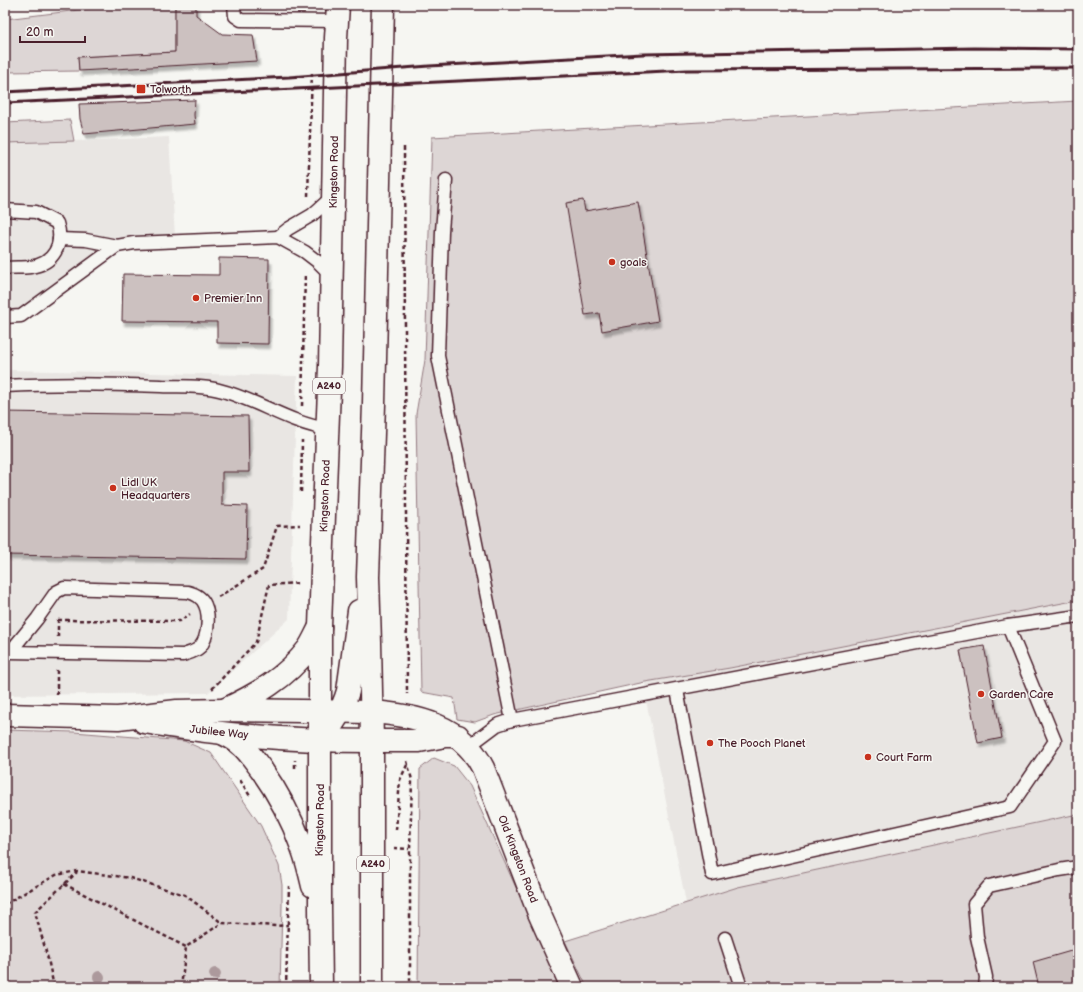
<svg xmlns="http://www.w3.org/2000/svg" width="1083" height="992" font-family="'Balsamiq Sans',sans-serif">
<defs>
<filter id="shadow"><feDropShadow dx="2.5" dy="4.5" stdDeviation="1" flood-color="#0004"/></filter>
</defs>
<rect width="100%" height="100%" fill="#f6f6f2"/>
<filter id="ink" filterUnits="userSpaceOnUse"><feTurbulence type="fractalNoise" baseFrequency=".025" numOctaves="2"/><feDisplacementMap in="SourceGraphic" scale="8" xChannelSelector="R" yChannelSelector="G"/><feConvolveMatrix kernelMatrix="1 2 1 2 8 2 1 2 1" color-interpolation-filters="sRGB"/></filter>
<g filter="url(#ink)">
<!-- built -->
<g fill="#e9e6e3">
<path d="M5 123 74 141 169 137 175 237 98 238V251L17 313 5 314Z"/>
<path d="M5 370 297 376 289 619 208 693 5 695Z"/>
<path d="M1078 600V814L738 887 686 903 646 700 645 682 730 668Z"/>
</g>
<!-- green -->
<g fill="#ddd6d5" stroke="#947a80">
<path d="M120 5H175V52L78 57 79 71 5 72V19Z"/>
<path d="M1078 101V600L730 668 645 682 494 715 475 722 457 719 454 698 421 692 416 414 425 360 432 137Z"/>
<path d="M70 120 74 141 5 143V123Z"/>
<path d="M5 730 74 732 184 741 211 753 261 826 279 866 282 885V906L280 987H5Z"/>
<path d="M434 758 454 766 470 786 561 987H418L420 769Z"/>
<path d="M1078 814V987H587L565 941 738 887Z"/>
</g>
<!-- building -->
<g fill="#ccc1c0" stroke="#4a1f2b" filter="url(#shadow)">
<path d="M175 5H196V15L222 34 253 35 257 61 79 71 78 57 175 52Z"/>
<path d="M195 100 194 115 195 124 84 134 80 119 79 104Z"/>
<path d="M583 200 585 211 638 202 658 321 602 331 599 313 585 315 566 203Z"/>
<path d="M219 258 269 259 268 344 217 343V322L122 321 123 274 219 275Z"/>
<path d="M5 412 248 416 249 472H222V505L247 506 246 559 5 555Z"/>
<path d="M984 646 1002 738 978 743 960 650Z"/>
<path d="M1078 949V987H1039L1033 962Z"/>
</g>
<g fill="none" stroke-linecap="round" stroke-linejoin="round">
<defs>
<g id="lane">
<path d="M234 5 235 16 241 20 337 21"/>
<path d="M446 180 442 231 438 356 512 720"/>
<path d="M5 210 36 212 57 223C64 244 54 264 30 267 22 268 13 267 5 268"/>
<path d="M278 237 288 229 312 215 333 196"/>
<path d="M59 239 86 240 117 246"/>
<path d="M5 317 21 316 117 246 134 243 278 237 305 252 318 262 332 276"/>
<path d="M5 386C57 383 109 384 161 386 179 387 200 385 219 390 256 399 289 423 327 429"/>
<path d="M5 652H10L183 655C189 653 195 652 200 647 208 638 210 616 205 605 202 597 196 594 188 592L64 588 56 592 37 619 10 652"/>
<path d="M677 690 712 874 1010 807 1055 741 1008 626"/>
<path d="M469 746 497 725 512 720 1008 626 1078 616"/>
<path d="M725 938 741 987"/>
<path d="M985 987 986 977 977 937 974 904 989 886 1059 870 1078 867"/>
</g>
<g id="street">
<path d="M371 712C415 715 462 725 483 768L539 913 572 987"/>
<path d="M372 741H419L445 736H458"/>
</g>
<g id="secondary">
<path d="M5 715 118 718 177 711 224 710 371 712"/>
<path d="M144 722C219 735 295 741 372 741"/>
</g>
<g id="highway">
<path d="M224 710C256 695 286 678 308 649 313 642 316 634 320 627"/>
<path d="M224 734C242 742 249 753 261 769 278 793 292 819 302 847 307 860 310 873 313 886"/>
<path d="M320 741C333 724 342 712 348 691L359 611"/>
<path d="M321 987 320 908V627L325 487 330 366 336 38 338 5"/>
<path d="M372 987V741L370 643 368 577 374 404 383 5"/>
</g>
</defs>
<!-- lane casing -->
<use href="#lane" stroke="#4a1f2b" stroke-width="15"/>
<!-- street casing -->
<use href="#street" stroke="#4a1f2b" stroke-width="25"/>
<!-- secondary casing -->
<use href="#secondary" stroke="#4a1f2b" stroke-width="25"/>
<!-- highway casing -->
<use href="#highway" stroke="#4a1f2b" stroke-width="25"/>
<!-- path -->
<g stroke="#4a1f2b" stroke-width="2.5" stroke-dasharray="4 3" stroke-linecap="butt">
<path d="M404 147 407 694"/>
<path d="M308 196 312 71"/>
<path d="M302 406 305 273"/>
<path d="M301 492 302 441"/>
<path d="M218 597 263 569 277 526 300 525"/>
<path d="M58 620 180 621 190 614"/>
<path d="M58 637V620"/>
<path d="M57 670V695"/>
<path d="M212 689 256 642 269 585 299 583"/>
<path d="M407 761 412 780 410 849V987"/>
<path d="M295 768V760"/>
<path d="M240 780 250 796"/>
<path d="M396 830 400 780 407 765"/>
<path d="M394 848 409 849"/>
<path d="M64 884 186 947"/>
<path d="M5 904 56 875 77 871 130 878 185 895 222 923"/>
<path d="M54 987 48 959 35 912 77 872"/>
<path d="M181 987 186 947 222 923 276 926 288 925"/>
<path d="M286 987 289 886"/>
</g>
<!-- lane -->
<use href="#lane" stroke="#f6f6f2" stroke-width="12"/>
<!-- street -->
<use href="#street" stroke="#f6f6f2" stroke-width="22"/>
<!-- secondary -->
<use href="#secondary" stroke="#f6f6f2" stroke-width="22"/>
<!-- highway -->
<use href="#highway" stroke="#f6f6f2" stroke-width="22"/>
<!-- rail -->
<g stroke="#4a1f2b" stroke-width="3">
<path d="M5 92 289 77 429 66 643 54 974 48 1078 49"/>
<path d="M5 103 687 70 1078 68"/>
</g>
</g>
<!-- trees -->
<g fill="#ac999c">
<circle cx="215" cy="974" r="6"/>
<circle cx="99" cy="977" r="6"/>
</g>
</g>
<!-- markers -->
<g fill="#c8321e" stroke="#f6f6f2" stroke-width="1.5">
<rect x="136" y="84" width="10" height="10" rx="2"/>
<circle cx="612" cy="262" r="4"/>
<circle cx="196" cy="298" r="4"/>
<circle cx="113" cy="488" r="4"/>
<circle cx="981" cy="694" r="4"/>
<circle cx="710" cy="743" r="4"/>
<circle cx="868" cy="757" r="4"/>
</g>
<g text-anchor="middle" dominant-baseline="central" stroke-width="3" stroke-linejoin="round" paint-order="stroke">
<!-- shield labels -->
<g fill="#f6f6f2" stroke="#7e6067" stroke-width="1">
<rect x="313" y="378" width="32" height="16" rx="3"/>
<rect x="357" y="856" width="32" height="16" rx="3"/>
</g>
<g font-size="10" font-weight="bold" fill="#4a1f2b">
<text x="329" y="386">A240</text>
<text x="373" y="864">A240</text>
</g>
<!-- poi labels -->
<g font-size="11" fill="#4a1f2b" stroke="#f6f6f2" text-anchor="start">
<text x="150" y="89">Tolworth</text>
<text x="620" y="262">goals</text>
<text x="204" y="298">Premier Inn</text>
<text x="121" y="482">Lidl UK<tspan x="121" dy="13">Headquarters</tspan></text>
<text x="989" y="694">Garden Care</text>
<text x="718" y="743">The Pooch Planet</text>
<text x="876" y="757">Court Farm</text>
</g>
<!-- street labels -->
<g font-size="11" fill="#4a1f2b" stroke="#f6f6f2">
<text transform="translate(334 172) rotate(-89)">Kingston Road</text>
<text transform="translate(325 496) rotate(-88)">Kingston Road</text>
<text transform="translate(219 732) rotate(6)">Jubilee Way</text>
<text transform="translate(320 820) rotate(-89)">Kingston Road</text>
<text transform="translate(518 859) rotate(69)">Old Kingston Road</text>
</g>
</g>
<!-- margin -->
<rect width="1083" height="992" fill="none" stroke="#f6f6f2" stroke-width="20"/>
<rect x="10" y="10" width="1063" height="972" fill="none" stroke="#4a1f2b" stroke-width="1.5" filter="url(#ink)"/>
<!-- scale -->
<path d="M20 36v6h65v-6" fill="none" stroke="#4a1f2b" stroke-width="2"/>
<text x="26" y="36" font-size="12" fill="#4a1f2b" stroke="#f6f6f2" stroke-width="3" paint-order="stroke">20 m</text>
</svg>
